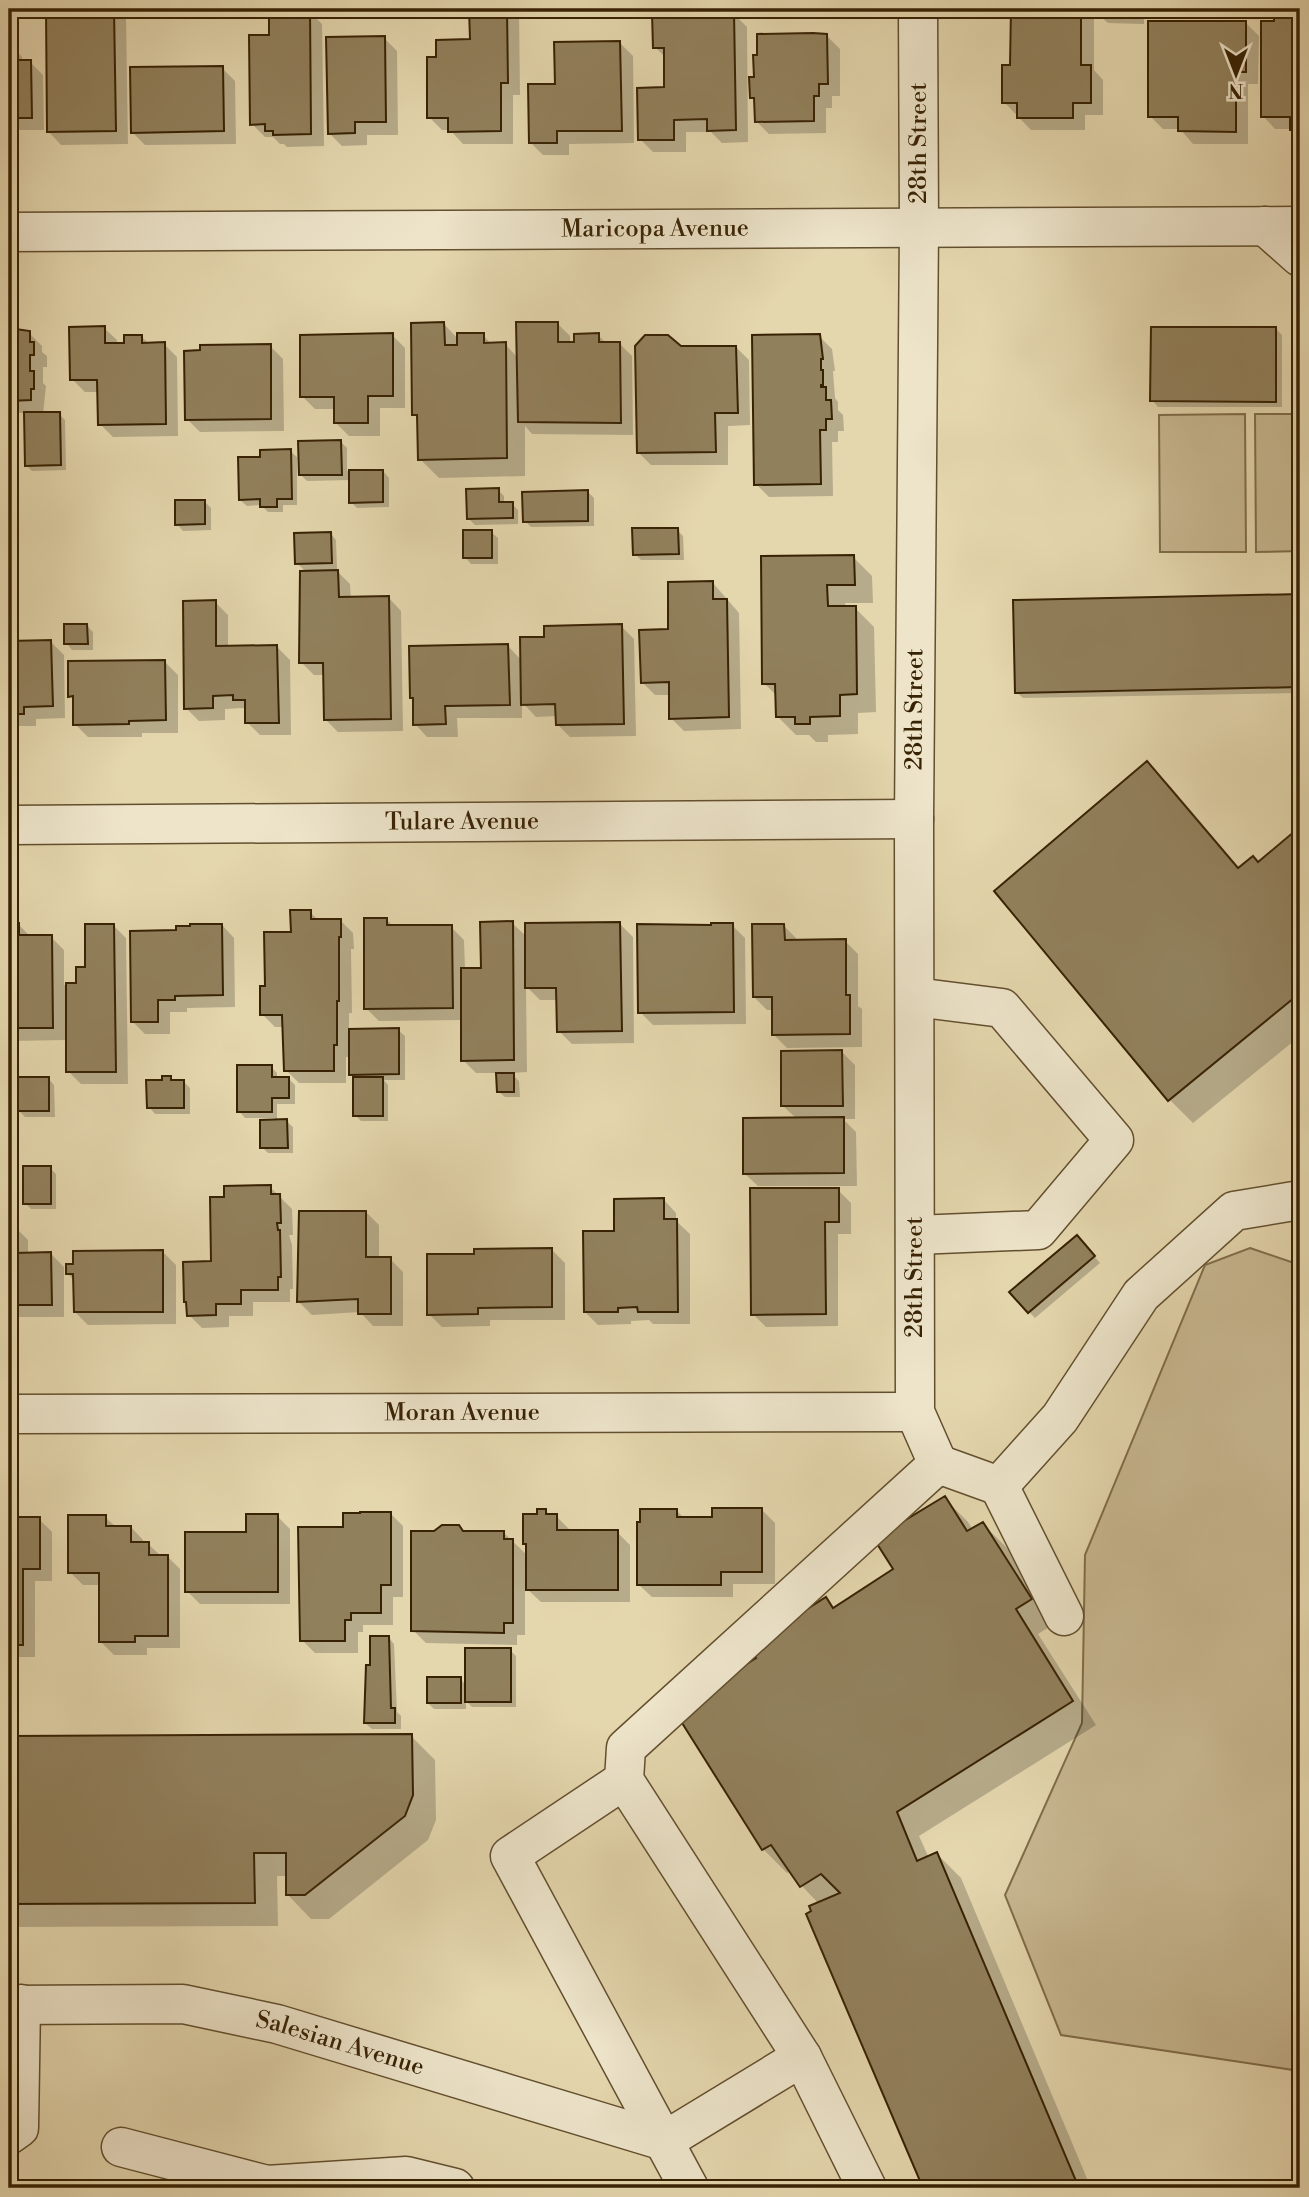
<svg xmlns="http://www.w3.org/2000/svg" width="1309" height="2197" font-family="'Libre Bodoni',serif">
<rect width="100%" height="100%" fill="#e4d6ad"/>
<filter id="stains"><feTurbulence type="fractalNoise" baseFrequency=".00286" numOctaves="4"/><feColorMatrix values="0 0 0 0 .2 0 0 0 0 .09 0 0 0 0 .02 0 0 0 .5 -.17"/></filter>
<radialGradient id="worn" r=".72"><stop offset=".6" stop-color="#630" stop-opacity="0"/><stop offset="1" stop-color="#630" stop-opacity=".3"/></radialGradient>
<!-- green -->
<g fill="#c7b790" stroke="#806c4a" stroke-width="2">
<path d="M1245 414 1246 552H1160L1159 415Z"/>
<path d="M1255 414H1300V551L1256 552Z"/>
<path d="M1250 1248 1300 1265V2071L1061 2035 1005 1895 1082 1723 1085 1555 1205 1265Z"/>
</g>
<!-- shadow -->
<g fill="#0003">
<path d="M47 9H117L126 17 128 144 61 145 49 132Z"/>
<path d="M471 9H519L520 95H513V144H463L450 130H442L429 117 437 59 472 41Z"/>
<path d="M1012 9H1084L1094 18V70L1103 80V115H1085V130H1031L1004 102 1012 67Z"/>
<path d="M1101 9H1144V24L1108 23 1101 17Z"/>
<path d="M1276 9H1300V137L1292 129H1275L1263 116Z"/>
<path d="M309 11 322 24 324 146 287 147 284 144H280L273 137H265L252 124 270 36Z"/>
<path d="M734 14 747 27 748 142 722 143 711 132H686V152H653L640 139 666 89V58L655 47Z"/>
<path d="M1246 23 1259 36 1258 84H1248V144H1193L1180 129H1163L1150 116Z"/>
<path d="M9 33 11 45 22 57V62H30L43 75 44 130H19V146H9Z"/>
<path d="M827 36 840 49V96H832V108H826V133L769 134 756 121V101L752 97Z"/>
<path d="M384 38 397 51 398 135H367V145L342 146 329 133Z"/>
<path d="M620 43 633 56 634 143 569 144V155H543L530 142 557 85Z"/>
<path d="M222 68 235 81 236 144 145 145 132 132Z"/>
<path d="M557 323 570 336V344L598 335 606 343H619L632 356 633 435 532 434 525 426V476L439 478 420 459 419 420 414 414 444 324 458 339 483 335 492 345 505 344 518 358Z"/>
<path d="M104 328 117 340V345H126L142 337 150 345 164 344 177 357 178 436 113 437 100 424 99 392H85L72 379Z"/>
<path d="M1276 329 1282 335V407H1158L1152 400Z"/>
<path d="M17 330 29 333 42 346V352L47 356V367H43V383L46 386 43 414H59L65 420 66 470 32 471 26 465V413H9V331Z"/>
<path d="M392 335 405 348V408H380V436H349L336 423V409H315L302 396Z"/>
<path d="M819 336 832 349 835 371H833L835 398 838 402V410L843 415 844 431H838V442H832L833 496 769 497 756 484Z"/>
<path d="M270 346 283 359 284 431 200 432 187 419Z"/>
<path d="M736 347 749 360 750 425 728 426V465H651L638 452Z"/>
<path d="M341 442 347 448V471H383L389 478V507L357 508 351 502V480L307 481 301 475Z"/>
<path d="M290 451 297 457V505H283V512H268L261 505 247 506 240 500 262 459Z"/>
<path d="M498 490 504 496V504H512L518 510V524L475 525 469 519Z"/>
<path d="M588 492 594 498V526L531 527 525 521Z"/>
<path d="M205 502 211 508V530L183 531 177 524Z"/>
<path d="M677 530 683 536 684 560H641L635 554Z"/>
<path d="M491 532 498 538V564H471L465 557Z"/>
<path d="M330 533 336 540 337 569H335L350 584 351 599 389 598 401 611 403 731 338 732 326 720 325 675H314L301 662 306 572 297 563Z"/>
<path d="M762 557H853L872 576 873 603H845L846 608H855L874 627 876 712 858 713V734L828 735V742H816L809 735H796L777 716V696L764 683Z"/>
<path d="M713 583 739 613 741 729 684 731 671 718V695H655L642 682 670 631Z"/>
<path d="M1300 596V693L1023 698 1016 692 1014 602Z"/>
<path d="M215 602 228 615V647H277L290 660 291 735H260L247 722V712L243 708 225 709V720L199 721 186 708Z"/>
<path d="M87 626 93 632V650H72L66 643Z"/>
<path d="M621 626 634 639 636 736 570 737 557 724V716L536 717 522 702V718H457L458 737H427L415 724V700L411 697 508 646 522 661 546 638Z"/>
<path d="M9 642H51L64 655 65 718 36 719V726H9Z"/>
<path d="M165 662 178 675V733H142V737H88L75 724V701L70 696Z"/>
<path d="M1147 763 1171 787 1240 869 1258 864 1297 832 1300 825V1036L1193 1123 1169 1099Z"/>
<path d="M310 912 318 920H340L353 933 354 949H351L352 1013H349V1030H398L405 1036V1080H384L388 1085V1121H361L355 1115V1079L350 1074V1057H346V1083H299L286 1070 284 1027H275L262 1014 267 987 293 934Z"/>
<path d="M387 920 394 927H451L464 940 465 969H483L512 923 527 937 620 924 633 937 634 1043 572 1044 559 1031 558 1000H540L526 986 527 1072 511 1073 519 1081 520 1097H505L498 1091V1073H476L463 1060V1020L379 1021 366 1008Z"/>
<path d="M9 925H19L31 937H51L64 950V985H77L113 925 126 938 128 1084H81L68 1071V1040L9 1041Z"/>
<path d="M222 925 234 938 235 1007 187 1008V1012H170V1034H145L132 1021 178 932Z"/>
<path d="M732 925 745 938 746 1024 653 1025 640 1012 713 927Z"/>
<path d="M783 925 796 938V942L845 941 858 954V1006L862 1009V1047L787 1048 774 1035V1010H767L754 997Z"/>
<path d="M842 1052 855 1065V1119H843L856 1132 857 1186H758L745 1174 797 1119 783 1106Z"/>
<path d="M271 1067 277 1073V1078H288L295 1085V1104H277V1121H286L293 1127V1153H268L262 1147 275 1118H245L239 1111Z"/>
<path d="M48 1078 54 1085 55 1117H25L19 1111Z"/>
<path d="M170 1078 175 1082H184L190 1088V1114H155L149 1107 164 1082Z"/>
<path d="M50 1168 56 1174V1209H31L25 1203Z"/>
<path d="M270 1187 292 1209 293 1235H289L292 1245 293 1289H290V1302H253V1316H229V1327L202 1328 189 1315 188 1304 185 1302 213 1263 226 1198Z"/>
<path d="M838 1190 851 1203V1234H838V1326L766 1327 753 1314Z"/>
<path d="M664 1200 676 1213V1221L690 1234V1324H653L649 1320 631 1321V1324L598 1325 585 1312 616 1233Z"/>
<path d="M366 1212 379 1225V1259H390L403 1272V1326H373L360 1312 312 1315 299 1302Z"/>
<path d="M9 1227H15L28 1240V1254H51L64 1267V1317H9Z"/>
<path d="M1083 1243 1100 1263 1035 1318 1029 1312Z"/>
<path d="M552 1250 565 1263V1320H490V1326L442 1327 429 1314 476 1255Z"/>
<path d="M163 1252 176 1265V1324L88 1325 75 1312V1281L68 1274Z"/>
<path d="M944 1498 968 1522 973 1530 983 1524 1007 1548 1054 1624 1038 1634 1096 1725 919 1836 929 1858 937 1854 961 1878 1091 2188H924L809 1914 819 1904 802 1886 791 1871 787 1873 763 1849 758 1659 826 1599 835 1609 895 1569Z"/>
<path d="M762 1510 775 1523V1584H733V1597H652L639 1585 677 1511 685 1519H714Z"/>
<path d="M546 1511 551 1516H556L569 1529V1532H617L630 1545V1602H541L525 1587V1635H517V1645L426 1643 413 1630 465 1533H504L528 1556Z"/>
<path d="M390 1513 403 1526V1597H393V1625H363V1632H358V1653H315L302 1640 345 1528Z"/>
<path d="M277 1516 290 1529V1604H200L187 1591 248 1534Z"/>
<path d="M105 1517 116 1527H131L143 1540V1544H148L161 1556H167L180 1569V1648H147V1655H114L101 1642V1585H83L70 1572Z"/>
<path d="M9 1519H39L52 1532V1581H35V1657H9Z"/>
<path d="M388 1637 394 1644 397 1712 401 1716V1729H372L365 1723 372 1667Z"/>
<path d="M510 1650 516 1656V1707H472L466 1701V1709H434L428 1703 460 1679 466 1685Z"/>
<path d="M411 1736 435 1760 436 1820 428 1840 329 1919H311L288 1895V1876H277L278 1926 9 1927V1737Z"/>
</g>
<!-- building -->
<g fill="#91805c" stroke="#382204" stroke-width="2">
<path d="M46 9H114L116 131 47 132Z"/>
<path d="M269 9H310L311 134 273 135V131H265V124L250 125 249 35H269Z"/>
<path d="M469 9H507L508 83H501V131L448 132V118H427V57H436V40L470 39Z"/>
<path d="M1011 9H1081V65H1091V103H1073V118H1017V103H1002V65H1010Z"/>
<path d="M1100 9H1138V18L1100 17Z"/>
<path d="M1274 9H1300V130H1290V117H1261V21H1274Z"/>
<path d="M734 12 736 130 707 131V119L674 120V140H638L637 88 664 87V48H653L652 13Z"/>
<path d="M1148 21H1246V72H1236V132L1178 131V117H1148Z"/>
<path d="M813 33 827 34 828 84H819V96H814V121L755 122 754 98H750L749 77H754L753 55H757V34Z"/>
<path d="M385 36 386 122H355V133L328 134 326 37Z"/>
<path d="M620 41 622 131H557V143H529L528 84H555L554 42Z"/>
<path d="M9 42 10 60H31L32 118H9Z"/>
<path d="M223 66 224 131 131 133 130 67Z"/>
<path d="M444 322 445 345H457V333H484V343L506 342 507 458 418 460 417 415H412L411 323Z"/>
<path d="M516 322H558V342H574V334L599 333V342H620L621 423 518 422Z"/>
<path d="M105 326V343H124V335H142V343L165 342 166 424 98 425 97 380H70L69 327Z"/>
<path d="M1151 327H1276V402L1150 401Z"/>
<path d="M9 328 30 331V342H34V355H30V371H34V389H31V400L9 401Z"/>
<path d="M393 333V396H368V423H334V397H300V335Z"/>
<path d="M820 334 823 359H821V370H823V385H821V387H826V400H831L832 419H826V430H820L821 484 754 485 752 335Z"/>
<path d="M645 335H668L681 346H736L738 413H715L716 452 637 453 635 346Z"/>
<path d="M271 344V419L185 420 184 351 200 350V345Z"/>
<path d="M24 412H60L61 465 25 466Z"/>
<path d="M341 440 342 475H299L298 441Z"/>
<path d="M291 449 292 499H277V507H260V499L239 500 238 457H260V450Z"/>
<path d="M349 470H383V502L349 503Z"/>
<path d="M499 488V502H513V518L467 519 466 489Z"/>
<path d="M588 490V521L523 522 522 492Z"/>
<path d="M175 500H205V524L175 525Z"/>
<path d="M632 528H678L679 554 633 555Z"/>
<rect x="463" y="530" width="29" height="28"/>
<path d="M331 532 332 563 295 564 294 533Z"/>
<path d="M854 555 855 585H827L828 606H856L857 694 840 695V716L810 717V724H795V717H776L775 684H762L761 556Z"/>
<path d="M338 570 339 597 389 596 391 719 324 720 323 663H299L300 571Z"/>
<path d="M713 581V599H727L729 717 669 719V682L641 683 639 630 668 629V582Z"/>
<path d="M1300 594V687L1015 693 1013 600Z"/>
<path d="M216 600V646L277 645 279 723H245V700H233V695L213 696V708L184 709 183 601Z"/>
<path d="M64 624H87L88 644H64Z"/>
<path d="M622 624 624 724 556 725 555 704 521 705 520 637H544V626Z"/>
<path d="M51 640 53 706 24 707V714H9V641Z"/>
<path d="M508 644 510 705 445 706 446 724 413 725V698H410L409 646Z"/>
<path d="M165 660 166 720 129 721V724L73 725V696L68 697V661Z"/>
<path d="M1147 761 1238 868 1253 856 1258 862 1295 831 1300 819V993L1168 1101 994 891Z"/>
<path d="M290 910H311V919H341V937H339V1001H337V1045H334V1071H284L282 1015H260V986H265L264 932H291Z"/>
<path d="M364 918H387V925H452L453 1008 364 1009Z"/>
<path d="M513 921 514 1060 461 1061V968H481L480 922Z"/>
<path d="M620 922 622 1031 557 1032 556 988H525V923Z"/>
<path d="M9 923H19V935H52L53 1028H9Z"/>
<path d="M711 923H733L734 1012 638 1013 637 924 711 925Z"/>
<path d="M85 924H114L116 1072H66V983H76V967H85Z"/>
<path d="M190 924H222L223 995 175 996V1000H158V1022H131L130 931 176 930V926H190Z"/>
<path d="M752 924H784L785 940 846 939V995H850V1034L772 1035V997H753Z"/>
<path d="M399 1028V1074L349 1075V1029Z"/>
<path d="M842 1050 843 1106H781V1051Z"/>
<path d="M237 1065H272V1077H289V1098H272V1112H237Z"/>
<path d="M496 1073H514V1092H497Z"/>
<path d="M162 1076H171V1080H184V1108H147L146 1080H162Z"/>
<rect x="17" y="1077" width="32" height="34"/>
<rect x="353" y="1077" width="30" height="39"/>
<path d="M844 1117V1173L743 1174V1118Z"/>
<path d="M287 1119 288 1148H260V1120Z"/>
<rect x="23" y="1166" width="28" height="38"/>
<path d="M271 1185V1194H280L281 1223H277L278 1230H280L281 1277H278V1290H241V1304H216V1315L187 1316 186 1302H184L183 1262 211 1261 210 1197H224V1186Z"/>
<path d="M750 1188H839V1222H825L826 1314 751 1315Z"/>
<path d="M664 1198V1219H677L678 1312H638L637 1307 618 1308V1312H584L583 1231H614V1199Z"/>
<path d="M299 1211H366V1257H391V1314H358V1299L297 1302Z"/>
<path d="M9 1226H15V1253L51 1252 52 1305H9Z"/>
<path d="M1077 1235 1095 1256 1028 1313 1009 1292Z"/>
<path d="M552 1248V1307L478 1308V1314L427 1315V1254H474V1249Z"/>
<path d="M163 1250V1312H74L73 1274H66V1264H73V1251Z"/>
<path d="M945 1496 967 1531 983 1522 1032 1599 1016 1609 1073 1701 897 1812 917 1861 937 1852 1079 2188H923L806 1914 811 1911 809 1906 840 1893 821 1874 800 1887 771 1845 762 1850 677 1715 676 1709 756 1658 749 1646 826 1597 833 1608 893 1569 874 1539Z"/>
<path d="M712 1508H762V1572H721V1585H637V1522H640V1509H677V1517H712Z"/>
<path d="M537 1509H546V1514H557V1530H618V1590H526V1544H523V1514H537Z"/>
<path d="M360 1512H391V1585H381V1613H351V1620H345V1641H300L298 1527H343V1513H360Z"/>
<path d="M246 1514H278V1592H185V1532H246Z"/>
<path d="M68 1515H106V1526H131V1542H149V1555H168V1636H135V1642H99V1573H68Z"/>
<path d="M9 1517H40V1569H23V1645H9Z"/>
<path d="M442 1525H459L463 1531H504V1539H513V1623H504V1633L411 1631V1531H434Z"/>
<path d="M370 1636H389L391 1708H395V1723H364L366 1665H370Z"/>
<rect x="465" y="1648" width="46" height="54"/>
<rect x="427" y="1677" width="34" height="26"/>
<path d="M412 1734 413 1795 405 1816 305 1895H286V1853H254L255 1903 9 1904V1736Z"/>
</g>
<g fill="none" stroke-linecap="round" stroke-linejoin="round">
<defs>
<g id="minor">
<path d="M1265 226 1300 257"/>
<path id="s1" d="M9 232 1300 226"/>
<path id="s2" d="M9 825 914 819"/>
<path d="M915 997 1002 1008 1114 1140 1038 1230 916 1235"/>
<path id="s3" d="M9 1414 915 1412"/>
<path d="M938 1464 999 1486 1064 1616"/>
<path d="M999 1486 1060 1418 1141 1295 1234 1211 1300 1200"/>
<path d="M624 1780 510 1856 689 2188"/>
<path id="s4" d="M9 2005 183 2004 277 2024 664 2141"/>
<path d="M9 2135 19 2128 21 2004"/>
<path d="M664 2141 802 2057"/>
<path d="M121 2147 267 2185 406 2176 455 2188"/>
<path id="s5" d="M867 2188 802 2057 624 1780 626 1748 938 1464 915 1412 914 819 919 227 918 9"/>
</g>
</defs>
<!-- minor casing -->
<use href="#minor" stroke="#634f2e" stroke-width="41"/>
<!-- minor -->
<use href="#minor" stroke="#ede4ca" stroke-width="38"/>
</g>
<g text-anchor="middle" dominant-baseline="central" stroke-width="5" stroke-linejoin="round" paint-order="stroke">
<!-- street labels -->
<g font-size="24" fill="#382204" stroke="#ede4ca">
<text transform="translate(919 143) rotate(-90)">28th Street</text>
<text stroke="none"><textPath href="#s1" startOffset="646">Maricopa Avenue</textPath></text>
<text stroke="none"><textPath href="#s5" startOffset="1689">28th Street</textPath></text>
<text stroke="none"><textPath href="#s2" startOffset="453">Tulare Avenue</textPath></text>
<text transform="translate(915 1277) rotate(-90)">28th Street</text>
<text stroke="none"><textPath href="#s3" startOffset="453">Moran Avenue</textPath></text>
<text stroke="none"><textPath href="#s4" startOffset="336">Salesian Avenue</textPath></text>
</g>
</g>
<!-- margin -->
<rect width="1309" height="2197" fill="none" stroke="#e4d6ad" stroke-width="35"/>
<rect x="10" y="10" width="1288" height="2176" fill="none" stroke="#382204" stroke-width="3.5"/>
<rect x="18" y="18" width="1274" height="2162" fill="none" stroke="#382204" stroke-width="2"/>
<!-- north arrow -->
<g transform="translate(1236 74) rotate(180)" stroke="#ede4ca" stroke-width="5" paint-order="stroke">
<path d="M0-5L12 26L0 18L-12 26Z" fill="#382204"/>
<text y="-10" font-size="19" font-weight="bold" text-anchor="middle" fill="#382204">N</text>
</g>
<rect width="100%" height="100%" filter="url(#stains)"/>
<rect width="100%" height="100%" fill="url(#worn)"/>
</svg>
